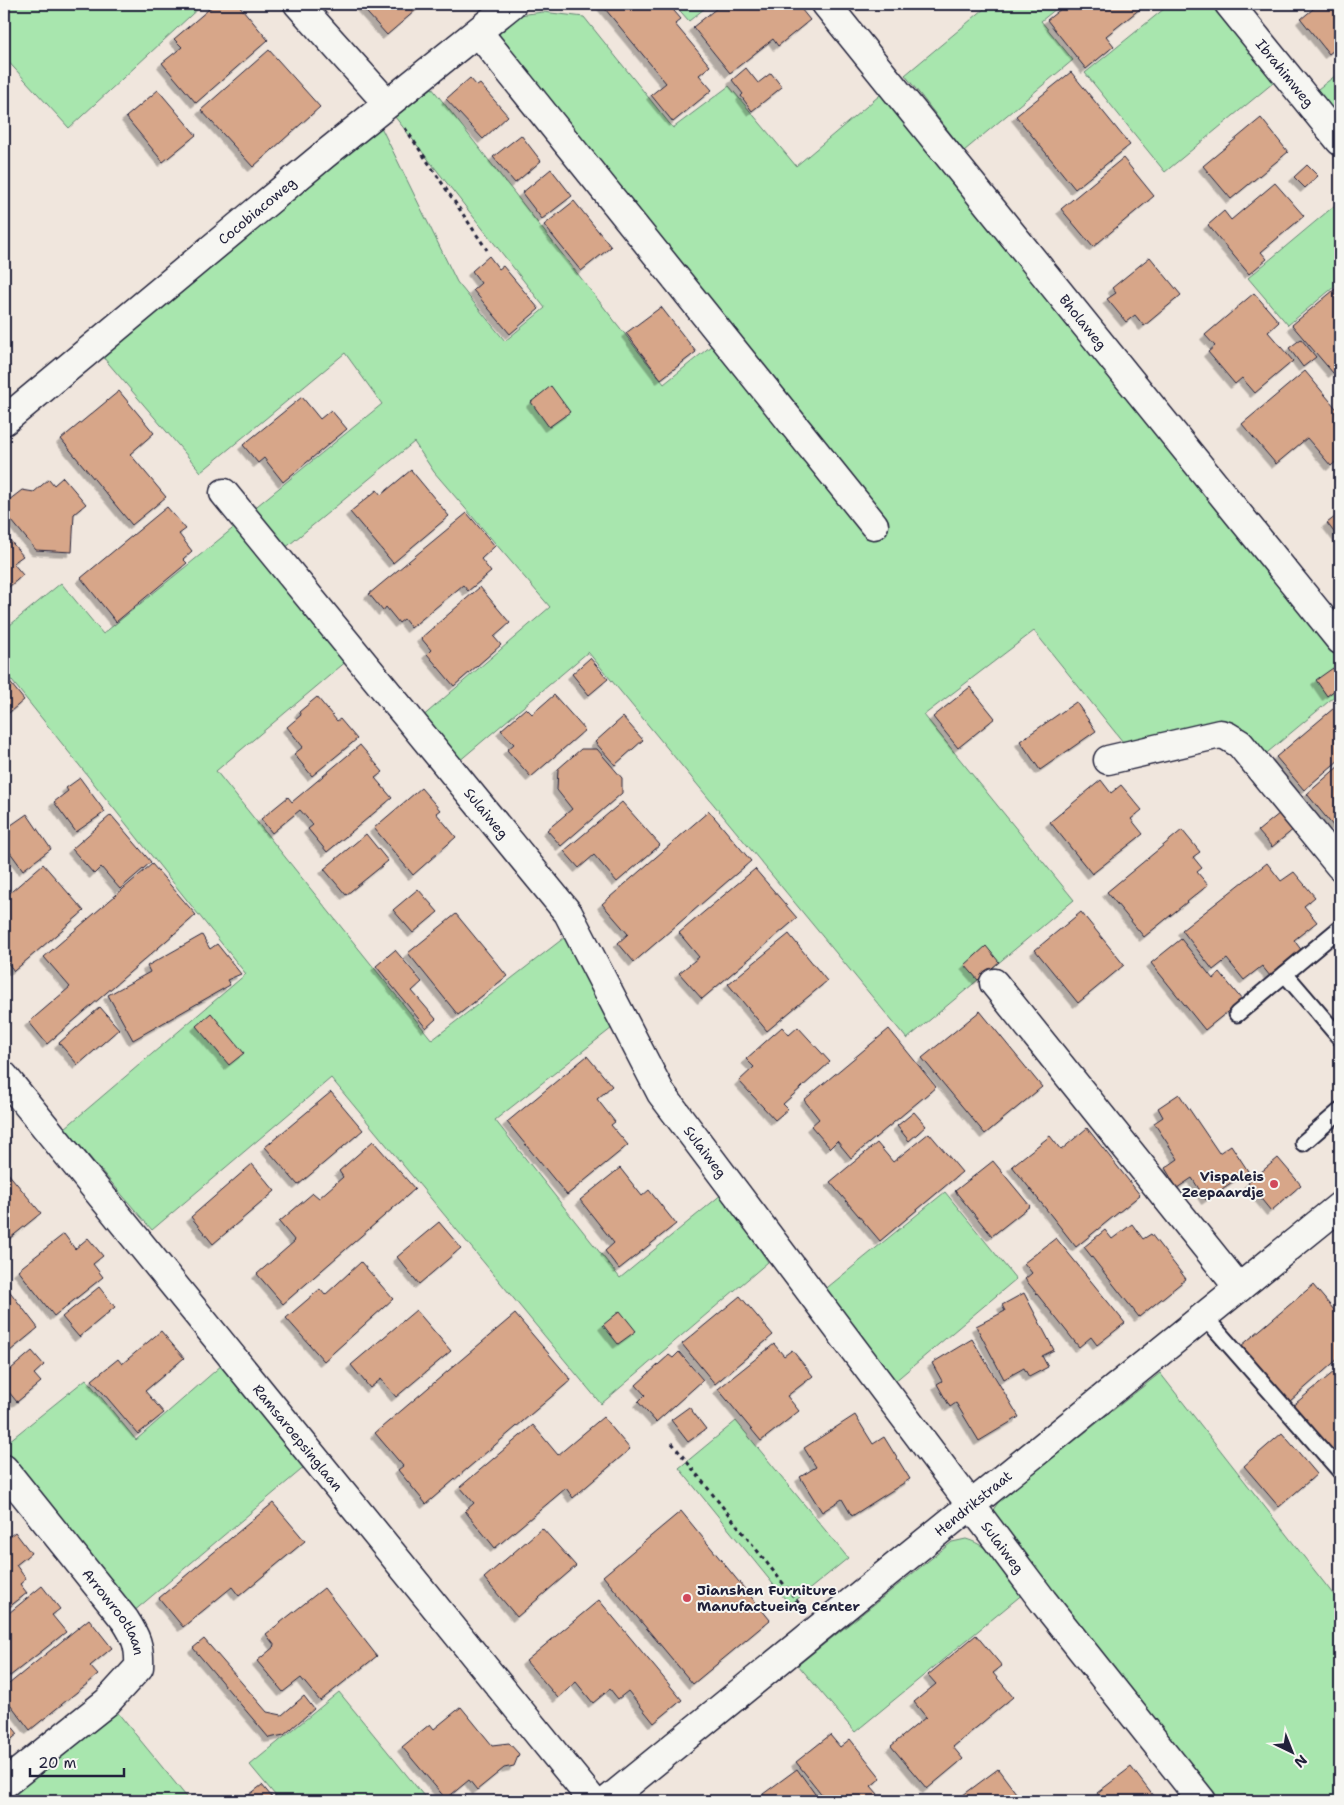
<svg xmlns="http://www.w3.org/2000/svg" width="1344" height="1805" font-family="'Shantell Sans',sans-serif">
<defs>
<filter id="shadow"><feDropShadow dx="-4.5" dy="4.5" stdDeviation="0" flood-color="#0004"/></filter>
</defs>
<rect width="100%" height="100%" fill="#f0e6dd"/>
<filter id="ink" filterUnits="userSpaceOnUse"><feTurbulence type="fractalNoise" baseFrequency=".02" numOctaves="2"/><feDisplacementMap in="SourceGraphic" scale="10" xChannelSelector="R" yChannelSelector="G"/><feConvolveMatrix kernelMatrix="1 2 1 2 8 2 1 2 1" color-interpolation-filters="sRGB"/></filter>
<g filter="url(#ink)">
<!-- green -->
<g fill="#a8e6ae" stroke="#658474">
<path d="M4 4H203L69 128 4 57Z"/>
<path d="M674 4H710L689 21Z"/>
<path d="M990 4H1062L1041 21 1073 60 964 151 905 75Z"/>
<path d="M1170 4H1219L1279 78 1165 172 1085 73Z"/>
<path d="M543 12 584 17 673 128 729 86 796 166 886 90 1340 661V692L1256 762 1229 728 1123 742 1034 631 924 715 1074 900 907 1039 588 652 458 762 421 718 550 607 434 472 414 442 284 549 252 510 382 404 345 353 201 472 103 357 381 127 457 282 505 341 545 308 395 117 432 88 664 384 711 346 493 65 487 42 519 15Z"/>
<path d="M1340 72V126L1314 92Z"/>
<path d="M1340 201V282L1288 325 1248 278Z"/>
<path d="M237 525 348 660 216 771 432 1040 569 934 612 1028 495 1120 620 1278 722 1194 768 1262 601 1404 331 1078 152 1230 65 1128 246 974 4 671V630L61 583 103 634Z"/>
<path d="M945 1192 1016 1279 894 1382 823 1291Z"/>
<path d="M223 1364 307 1465 133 1612 126 1599 4 1453V1445L86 1379 136 1440Z"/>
<path d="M1160 1373 1340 1603V1801H1217L994 1522 993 1510 999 1501Z"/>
<path d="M736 1421 848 1558 790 1605 679 1468Z"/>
<path d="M966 1539C994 1547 1006 1571 1024 1593L855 1732 798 1665 952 1542Z"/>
<path d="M339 1692 428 1801H280L250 1765Z"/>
<path d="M113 1707 190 1801H4V1793Z"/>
</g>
<!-- building -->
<g fill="#d7a689" stroke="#22223b" filter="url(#shadow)">
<path d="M215 4H238L268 40 196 103 162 63 182 47 174 39Z"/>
<path d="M359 4H423L387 35Z"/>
<path d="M601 4H668L681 19 675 24 710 66 699 75 712 90 673 122 651 95 666 83Z"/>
<path d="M722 4H797L810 20 778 46 773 39 730 73 693 27Z"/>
<path d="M1067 4H1146L1106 36 1114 46 1086 69 1047 20Z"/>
<path d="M1319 4H1340V45L1329 54 1301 19Z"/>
<path d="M269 50 320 107 253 167 201 110Z"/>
<path d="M746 68 758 83 771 73 782 87 752 111 741 96 743 94 732 80Z"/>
<path d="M1071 72 1130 145 1075 189 1016 116Z"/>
<path d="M470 78 477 86 480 84 508 116 483 139 446 99Z"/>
<path d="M158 90 196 135 163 162 126 117Z"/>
<path d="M1261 118 1288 152 1231 199 1203 166Z"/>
<path d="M521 135 541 161 515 183 493 157Z"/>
<path d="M1123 158 1154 196 1093 247 1061 209Z"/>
<path d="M1307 165 1318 176 1305 188 1294 177Z"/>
<path d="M551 169 572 196 542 219 522 193Z"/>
<path d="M1275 183 1304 216 1261 252 1267 259 1249 274 1208 225 1224 211 1231 220Z"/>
<path d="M574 201 611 247 581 271 544 225Z"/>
<path d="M489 256 499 269 503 266 539 309 510 334 473 290 481 283 472 271Z"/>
<path d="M1150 257 1181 295 1144 326 1135 315 1126 322 1107 299 1116 293 1112 288Z"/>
<path d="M1340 285V367L1333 373 1292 325Z"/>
<path d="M1254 293 1279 322 1268 332 1293 361 1255 393 1242 378 1235 384 1208 352 1215 346 1205 335Z"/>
<path d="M661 307 696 352 661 379 626 333Z"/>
<path d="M1301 339 1316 357 1303 367 1289 348Z"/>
<path d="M1305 371 1340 413V458L1331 466 1307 438 1276 464 1242 424Z"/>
<path d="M551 386 570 412 549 427 531 402Z"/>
<path d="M119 391 154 433 130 454 166 497 132 525 61 439Z"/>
<path d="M302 397 320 419 331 410 347 429 283 482 264 458 258 463 243 445Z"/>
<path d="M411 470 449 516 393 563 350 512 377 490 381 495Z"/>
<path d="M63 477 86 504 74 514 72 552 36 550 7 515 9 500 22 490 34 492 49 479 54 485Z"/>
<path d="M167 507 186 529 179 534 192 551 183 559 187 563 116 622 81 578Z"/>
<path d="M467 513 495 546 481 559 491 572 468 591 463 585 411 628 404 619 399 623 386 607 383 611 369 594Z"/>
<path d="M1340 513V540L1327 523Z"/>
<path d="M4 533 23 556 13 563 23 575 4 591Z"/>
<path d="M480 587 510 623 494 637 501 645 454 686 427 654 431 650 421 638Z"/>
<path d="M590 658 608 679 589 695 572 674Z"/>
<path d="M1333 668 1340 678V686L1327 696 1316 680Z"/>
<path d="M4 675 24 700 4 717Z"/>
<path d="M970 687 995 718 958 748 933 717Z"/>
<path d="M554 695 585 730 531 777 507 750 514 744 501 730 526 708 532 714Z"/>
<path d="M317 697 337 721 340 719 357 739 312 776 294 754 303 747 287 727 301 715 299 712Z"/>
<path d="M1076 702 1096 731 1040 770 1020 741Z"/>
<path d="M1340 703V759L1304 790 1276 757Z"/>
<path d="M623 717 643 740 615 765 595 742Z"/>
<path d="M360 745 383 772 375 778 392 798 327 852 308 829 313 825 300 810 272 833 261 819 288 797 292 802Z"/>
<path d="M581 749H597L622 778V793L561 846 547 830 572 809 557 790 558 769Z"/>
<path d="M1340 765V821L1334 827 1307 794Z"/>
<path d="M80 778 105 812 76 832 54 802 68 791 66 788Z"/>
<path d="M1101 780 1111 793 1121 785 1142 810 1131 819 1143 834 1092 874 1050 822Z"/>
<path d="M421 788 440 810 436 813 456 837 413 875 374 828Z"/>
<path d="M622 802 660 845 617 882 594 855 579 868 564 851Z"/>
<path d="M709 811 751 861 634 962 618 943 628 934 602 904Z"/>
<path d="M1280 813 1294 829 1272 847 1258 831Z"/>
<path d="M27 814 51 849 23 870 4 844V830Z"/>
<path d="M111 815 151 862 120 889 101 867 94 874 72 849Z"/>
<path d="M1182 830 1200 852 1193 857 1202 868 1197 872 1208 885 1144 937 1107 892Z"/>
<path d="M366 834 388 861 346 895 324 869Z"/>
<path d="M1267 863 1281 881 1294 872 1315 897 1304 906 1317 922 1294 940 1302 951 1270 976 1262 966 1244 980 1227 959 1213 970 1182 930Z"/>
<path d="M43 864 84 911 14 971 4 958V898Z"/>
<path d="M152 864 196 915 47 1044 29 1022 70 987 44 957Z"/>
<path d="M755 869 797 918 702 999 679 973 699 957 679 933Z"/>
<path d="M418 889 438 912 413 933 393 910Z"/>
<path d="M1081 912 1124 965 1078 1003 1035 950Z"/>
<path d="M456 914 507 976 458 1015 408 953Z"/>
<path d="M789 934 827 981 767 1031 728 984Z"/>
<path d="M202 935 210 949 217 944 241 974 227 980 230 985 133 1040 108 995 150 972 147 966Z"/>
<path d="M1181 939 1213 979 1220 973 1242 1000 1205 1030 1151 963Z"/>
<path d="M986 946 999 962 978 980 965 965Z"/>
<path d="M395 950 422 982 412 991 436 1019 426 1028 376 966Z"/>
<path d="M100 1007 119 1029 78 1065 59 1043Z"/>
<path d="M980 1011 1042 1087 985 1134 922 1058Z"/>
<path d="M211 1013 244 1053 229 1065 196 1026Z"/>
<path d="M782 1027 789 1035 798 1027 830 1062 783 1104 788 1109 775 1120 739 1081 754 1067 746 1059Z"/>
<path d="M889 1029 936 1087 851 1158 837 1141 830 1148 811 1126 819 1119 804 1100Z"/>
<path d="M587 1056 612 1086 597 1099 615 1122 611 1125 628 1145 567 1195 507 1122Z"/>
<path d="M331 1092 363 1130 298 1185 265 1147Z"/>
<path d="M1179 1094 1219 1153 1231 1145 1248 1171 1206 1200 1192 1178 1177 1188 1165 1168 1178 1159 1154 1123 1163 1117 1158 1108Z"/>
<path d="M914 1112 926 1126 909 1141 897 1126Z"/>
<path d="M1087 1128 1140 1195 1076 1247 1012 1166 1050 1136 1061 1150Z"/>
<path d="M929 1133 962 1172 880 1241 830 1182 877 1143 893 1162Z"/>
<path d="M373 1141 415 1189 283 1304 257 1274 295 1241 279 1222 313 1193 319 1198 343 1177 339 1171Z"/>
<path d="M1278 1158 1301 1185 1271 1211 1248 1183Z"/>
<path d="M993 1161 1030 1206 992 1236 955 1191Z"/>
<path d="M252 1164 275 1191 213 1244 191 1217Z"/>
<path d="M620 1168 642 1196 649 1190 676 1224 619 1269 605 1251 614 1243 580 1200Z"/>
<path d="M7 1172 41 1213 4 1243V1175Z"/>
<path d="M439 1222 461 1248 419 1284 397 1257Z"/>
<path d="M1132 1224 1143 1239 1151 1234 1186 1279 1139 1317 1084 1247 1105 1230 1112 1239Z"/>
<path d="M64 1234 75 1249 88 1238 103 1256 93 1264 103 1277 54 1316 18 1270Z"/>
<path d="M1056 1238 1125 1323 1097 1345 1091 1337 1079 1347 1025 1279 1032 1273 1024 1263Z"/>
<path d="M361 1262 393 1299 324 1361 286 1318 320 1289 325 1295Z"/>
<path d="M4 1284 38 1328 4 1356Z"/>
<path d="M1313 1285 1340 1317V1357L1289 1402 1241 1346Z"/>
<path d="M99 1287 115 1307 79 1337 62 1317Z"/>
<path d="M1024 1293 1054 1350 1042 1356 1048 1367 1029 1377 1024 1368 1004 1379 976 1326 1005 1311 1002 1305Z"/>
<path d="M740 1296 773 1335 715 1384 682 1344Z"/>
<path d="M416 1310 451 1351 396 1397 381 1379 370 1388 351 1365Z"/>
<path d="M620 1311 636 1331 618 1344 603 1325Z"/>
<path d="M515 1314 571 1380 426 1504 398 1470 403 1466 375 1433Z"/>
<path d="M161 1331 184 1358 145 1391 164 1413 138 1434 92 1380 118 1359 122 1364Z"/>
<path d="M972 1339 1019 1417 979 1441 956 1403 950 1407 937 1384 942 1381 932 1363Z"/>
<path d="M774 1344 784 1356 792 1350 813 1376 787 1396 799 1411 761 1441 718 1389Z"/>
<path d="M32 1351 44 1365 34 1374 41 1382 17 1402 4 1386V1375Z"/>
<path d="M679 1352 703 1380 656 1422 638 1402 645 1395 636 1385 669 1355 673 1358Z"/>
<path d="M1340 1367V1465L1291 1407Z"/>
<path d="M689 1407 706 1429 688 1442 671 1420Z"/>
<path d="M855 1415 873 1444 884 1437 910 1479 852 1516 842 1499 822 1512 800 1477 816 1467 804 1448Z"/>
<path d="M603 1417 630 1449 573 1498 566 1488 495 1548 465 1511 474 1503 460 1487 533 1425 558 1455Z"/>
<path d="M1282 1433 1317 1474 1279 1507 1244 1466Z"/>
<path d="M273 1503 305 1541 239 1596 232 1587 183 1627 159 1598Z"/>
<path d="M681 1511 770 1620 693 1684 603 1576Z"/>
<path d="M542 1528 576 1566 517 1617 484 1578Z"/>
<path d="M15 1532 31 1553 16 1565 26 1579 20 1584 27 1593 4 1611V1541Z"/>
<path d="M42 1586 60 1609 52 1615 66 1632 10 1676 4 1668V1617Z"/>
<path d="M324 1588 377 1656 320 1701 301 1678 283 1692 257 1661 275 1646 266 1634Z"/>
<path d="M599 1600 682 1700 654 1723 628 1691 618 1699 610 1689 593 1703 576 1682 558 1698 526 1661Z"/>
<path d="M89 1619 112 1648 90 1666 98 1675 30 1730 4 1696V1688Z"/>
<path d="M976 1635 1002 1666 993 1673 1013 1697 953 1747 963 1759 927 1789 891 1746 926 1717 914 1702 936 1684 928 1675Z"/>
<path d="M204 1639 267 1712 282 1715 304 1696 314 1709 284 1735 269 1738 193 1648Z"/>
<path d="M461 1707 492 1745 509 1743 519 1754 514 1766 504 1768 477 1790 469 1780 446 1799 402 1747 430 1724 434 1729Z"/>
<path d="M4 1716 18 1734 4 1745Z"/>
<path d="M830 1735 840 1747 850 1739 881 1778 871 1786 878 1794 869 1801H827L796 1762Z"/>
<path d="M1131 1767 1157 1801H1104L1097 1793Z"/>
<path d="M797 1769 820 1801H768L763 1794Z"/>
<path d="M998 1769 1016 1793 1005 1801H955Z"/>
<path d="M262 1785 275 1801H241Z"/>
</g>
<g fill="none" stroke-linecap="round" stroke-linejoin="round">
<defs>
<g id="service">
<path d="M1285 974 1340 1038"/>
<path d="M1237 1014 1340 928"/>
<path d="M1303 1143 1340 1111"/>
<path d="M1204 1316 1340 1471"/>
</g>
<g id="minor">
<path d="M298 4 387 103"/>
<path id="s1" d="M826 4 1340 640"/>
<path id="s2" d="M1229 4 1340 141"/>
<path d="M478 32 874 525"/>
<path id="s3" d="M4 421 324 155 512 4"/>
<path id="s4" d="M224 493 568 913 661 1093 1043 1601 1202 1801"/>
<path d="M1108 760 1220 734 1227 736 1240 744 1340 866"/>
<path d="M994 983 1239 1288"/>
<path id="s5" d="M4 1076 593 1801"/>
<path id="s6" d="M4 1469 125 1620C136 1637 140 1646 139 1667L107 1702 4 1784"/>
</g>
<g id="tertiary">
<path id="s7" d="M607 1801 818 1629 1340 1206"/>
</g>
</defs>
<!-- service casing -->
<use href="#service" stroke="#22223b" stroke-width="19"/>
<!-- minor casing -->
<use href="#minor" stroke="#22223b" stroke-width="31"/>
<!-- tertiary casing -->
<use href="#tertiary" stroke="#22223b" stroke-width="31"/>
<!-- path -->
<g stroke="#22223b" stroke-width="3" stroke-dasharray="4 4" stroke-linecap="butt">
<path d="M405 128 487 250"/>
<path d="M672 1443 801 1606"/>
</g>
<!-- service -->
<use href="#service" stroke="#f6f6f2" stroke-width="15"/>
<!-- minor -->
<use href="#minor" stroke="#f6f6f2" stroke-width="28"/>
<!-- tertiary -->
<use href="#tertiary" stroke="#f6f6f2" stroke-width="28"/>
</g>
</g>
<!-- markers -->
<g fill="#d1495b" stroke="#f6f6f2" stroke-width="2">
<circle cx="1274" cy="1184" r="5"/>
<circle cx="687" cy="1598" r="5"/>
</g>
<g text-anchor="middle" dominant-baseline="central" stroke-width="4" stroke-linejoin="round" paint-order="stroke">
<!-- street labels -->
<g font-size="14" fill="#22223b" stroke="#f6f6f2">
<text stroke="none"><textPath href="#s2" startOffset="89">Ibrahimweg</textPath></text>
<text stroke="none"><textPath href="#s3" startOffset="329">Cocobiacoweg</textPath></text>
<text stroke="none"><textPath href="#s1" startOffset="409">Bholaweg</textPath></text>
<text stroke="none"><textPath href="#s4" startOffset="414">Sulaiweg</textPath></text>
<text stroke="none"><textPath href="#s4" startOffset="819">Sulaiweg</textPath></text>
<text stroke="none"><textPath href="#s5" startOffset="466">Ramsaroepsinglaan</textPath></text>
<text stroke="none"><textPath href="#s7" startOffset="472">Hendrikstraat</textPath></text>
<text stroke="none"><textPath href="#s4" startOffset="1314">Sulaiweg</textPath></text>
<text stroke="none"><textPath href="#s6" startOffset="181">Arrowrootlaan</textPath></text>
</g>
<!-- poi labels -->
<g font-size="14" font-weight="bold" fill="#22223b" stroke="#f6f6f2" text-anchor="end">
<text x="1264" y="1176">Vispaleis<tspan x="1264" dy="16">Zeepaardje</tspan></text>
<text x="697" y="1590" text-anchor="start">Jianshen Furniture<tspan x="697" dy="16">Manufactueing Center</tspan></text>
</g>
</g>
<!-- margin -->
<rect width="1344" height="1805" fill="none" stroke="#f6f6f2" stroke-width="20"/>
<rect x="10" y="10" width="1324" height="1785" fill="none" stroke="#22223b" stroke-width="2" filter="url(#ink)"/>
<!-- north arrow -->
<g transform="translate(1292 1752) rotate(137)" stroke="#f6f6f2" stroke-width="4" paint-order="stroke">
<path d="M0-4L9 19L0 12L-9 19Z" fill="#22223b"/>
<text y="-8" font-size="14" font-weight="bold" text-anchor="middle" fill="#22223b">N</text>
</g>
<!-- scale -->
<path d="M30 1768v8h94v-8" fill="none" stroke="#22223b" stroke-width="2.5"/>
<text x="38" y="1768" font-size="15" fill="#22223b" stroke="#f6f6f2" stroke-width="4" paint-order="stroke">20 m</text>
</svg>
